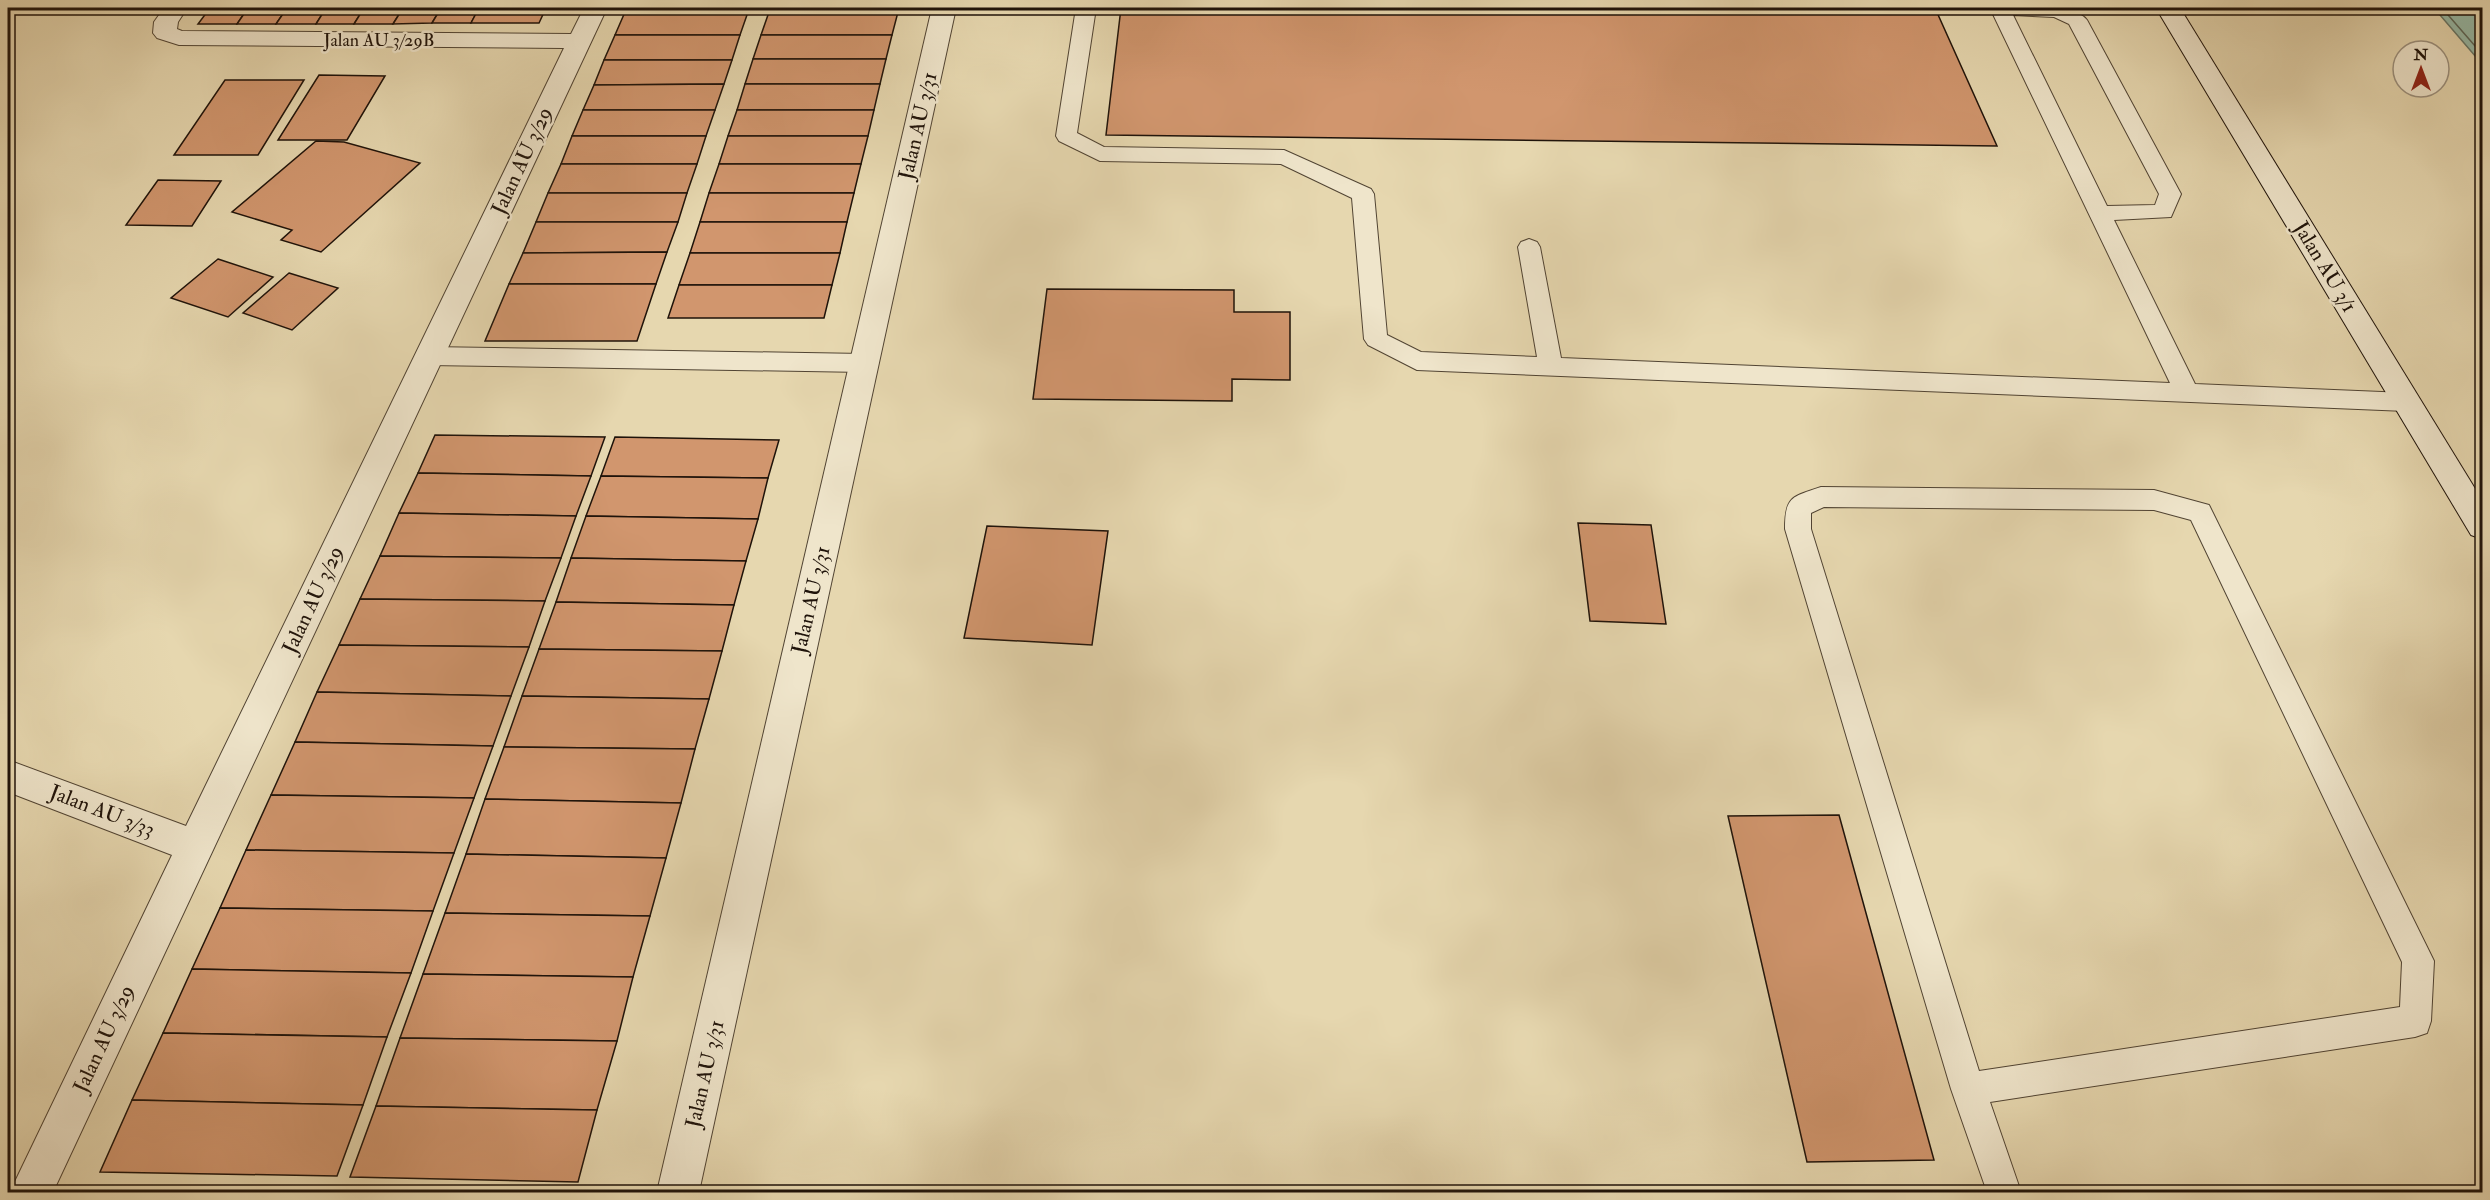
<svg xmlns="http://www.w3.org/2000/svg" width="2490" height="1200" font-family="'IM FELL Double Pica',serif">
<rect width="100%" height="100%" fill="#e6d7af"/>
<filter id="stains"><feTurbulence type="fractalNoise" baseFrequency=".00333" numOctaves="4"/><feColorMatrix values="0 0 0 0 .2 0 0 0 0 .09 0 0 0 0 .02 0 0 0 .5 -.17"/></filter>
<radialGradient id="worn" r=".72"><stop offset=".6" stop-color="#630" stop-opacity="0"/><stop offset="1" stop-color="#630" stop-opacity=".3"/></radialGradient>
<!-- water -->
<path fill="#97baa7" stroke="#677768" stroke-width="1.5" d="M2434 8H2482V64Z"/>
<g fill="none" stroke-linecap="round" stroke-linejoin="round">
<!-- shore -->
<path stroke="#5b6658" stroke-width="1.5" d="M2442 8 2482 54"/>
</g>
<!-- building -->
<g fill="#d1966e" stroke="#1f130a" stroke-width="1.5">
<path d="M210 8H248L237 24H198Z"/>
<path d="M248 8H287L276 24H237Z"/>
<path d="M287 8H326L316 24H276Z"/>
<path d="M326 8H364L354 24H316Z"/>
<path d="M364 8H403L393 24H354Z"/>
<path d="M403 8H441L432 23 393 24Z"/>
<path d="M441 8H479L471 23H432Z"/>
<path d="M479 8H546L539 23H471Z"/>
<path d="M627 8H750L748 12H625Z"/>
<path d="M770 8H899L898 12H769Z"/>
<path d="M1121 8H1935L1997 146 1106 135Z"/>
<path d="M625 12H748L740 35H615Z"/>
<path d="M769 12H898L892 35H761Z"/>
<path d="M615 35H740L732 60H604Z"/>
<path d="M761 35H892L886 59H753Z"/>
<path d="M753 59H886L880 84H745Z"/>
<path d="M604 60H732L724 84 594 85Z"/>
<path d="M319 75 385 76 347 140H278Z"/>
<path d="M225 80H304L258 155H174Z"/>
<path d="M724 84 715 110H583L594 85Z"/>
<path d="M745 84H880L874 110H737Z"/>
<path d="M583 110H715L706 136H572Z"/>
<path d="M737 110H874L868 136H728Z"/>
<path d="M572 136H706L697 164H561Z"/>
<path d="M728 136H868L861 164H719Z"/>
<path d="M316 141 344 142 420 163 321 252 281 240 292 230 232 212Z"/>
<path d="M561 164H697L687 193H548Z"/>
<path d="M719 164H861L854 193H709Z"/>
<path d="M158 180 221 181 192 226 126 225Z"/>
<path d="M548 193H687L678 222H536Z"/>
<path d="M709 193H854L847 222H700Z"/>
<path d="M536 222H678L667 252 523 253Z"/>
<path d="M700 222H847L840 253H690Z"/>
<path d="M667 252 656 284H509L523 253Z"/>
<path d="M690 253H840L832 285H679Z"/>
<path d="M218 259 273 277 228 317 171 298Z"/>
<path d="M289 273 338 288 292 330 243 313Z"/>
<path d="M509 284H656L637 341H485Z"/>
<path d="M679 285H832L824 318H668Z"/>
<path d="M1047 289 1234 290V312H1290V380L1232 379V401L1033 399Z"/>
<path d="M435 435 605 437 591 476 418 473Z"/>
<path d="M615 437 779 440 768 478 601 476Z"/>
<path d="M418 473 591 476 576 516 399 513Z"/>
<path d="M601 476 768 478 758 519 586 516Z"/>
<path d="M399 513 576 516 561 558 380 556Z"/>
<path d="M586 516 758 519 746 561 571 558Z"/>
<path d="M1578 523 1651 525 1666 624 1590 621Z"/>
<path d="M987 526 1108 531 1092 645 964 638Z"/>
<path d="M380 556 561 558 545 601 360 599Z"/>
<path d="M571 558 746 561 734 605 556 602Z"/>
<path d="M360 599 545 601 529 647 339 645Z"/>
<path d="M556 602 734 605 722 651 539 649Z"/>
<path d="M339 645 529 647 511 696 317 692Z"/>
<path d="M539 649 722 651 709 699 522 696Z"/>
<path d="M317 692 511 696 493 746 295 742Z"/>
<path d="M522 696 709 699 695 749 504 747Z"/>
<path d="M295 742 493 746 474 798 271 795Z"/>
<path d="M504 747 695 749 681 803 485 799Z"/>
<path d="M271 795 474 798 454 853 246 850Z"/>
<path d="M485 799 681 803 666 858 466 854Z"/>
<path d="M1839 815 1934 1160 1807 1162 1728 816Z"/>
<path d="M246 850 454 853 433 911 220 908Z"/>
<path d="M466 854 666 858 650 916 445 913Z"/>
<path d="M220 908 433 911 411 973 192 969Z"/>
<path d="M445 913 650 916 633 977 423 974Z"/>
<path d="M192 969 411 973 387 1037 163 1033Z"/>
<path d="M423 974 633 977 617 1041 400 1038Z"/>
<path d="M163 1033 387 1037 363 1105 132 1100Z"/>
<path d="M400 1038 617 1041 597 1110 376 1106Z"/>
<path d="M132 1100 363 1105 337 1176 100 1172Z"/>
<path d="M376 1106 597 1110 578 1182 350 1177Z"/>
</g>
<g fill="none" stroke-linecap="round" stroke-linejoin="round">
<defs>
<g id="service">
<path d="M1076 8H1096L1077 133 1104 147 1284 150 1371 189 1374 194 1387 335 1421 352 1537 357 1518 247 1521 242 1529 239 1537 242 1540 247 1561 358 2170 383 1990 8C2011 6 2074 2 2087 20L2181 194 2171 217 2114 220 2195 384 2406 393 2415 396 2418 402 2415 408 2406 411 1417 370 1368 345 1364 339 1352 198 1281 164 1100 161 1059 141 1056 136ZM2013 15 2054 17 2069 24 2159 194 2155 205 2107 206Z"/>
<path d="M429 347 864 354 872 357 876 363 872 369 864 372 429 365 421 362 417 356 421 350Z"/>
<path d="M1821 487 2154 490 2209 505 2434 961 2431 1021 2427 1033 2415 1037 1990 1102 2021 1192H1987L1951 1089 1785 529C1785 497 1791 497 1821 487ZM1824 507 2154 510 2191 520 2402 962 2400 1007 1979 1071 1811 529V513Z"/>
</g>
<g id="minor">
<path d="M164 8H187L178 22 177 29 182 31 571 34 584 8H607L53 1192H10L172 855 8 792V760L186 826 564 48 179 45 157 38 153 33 154 22Z"/>
<path d="M932 8H956L699 1192H657Z"/>
</g>
<path id="secondary" d="M2156 8H2180L2482 500V539L2471 535Z"/>
</defs>
<!-- service casing -->
<use href="#service" stroke="#514433" stroke-width="2"/>
<!-- minor casing -->
<use href="#minor" stroke="#514433" stroke-width="2"/>
<!-- secondary casing -->
<use href="#secondary" stroke="#1f130a" stroke-width="2"/>
<!-- service -->
<use href="#service" fill="#efe5cb" fill-rule="evenodd"/>
<!-- minor -->
<use href="#minor" fill="#efe5cb" fill-rule="evenodd"/>
<!-- secondary -->
<use href="#secondary" fill="#efe5cb" fill-rule="evenodd"/>
</g>
<g text-anchor="middle" dominant-baseline="central" stroke-width="5" stroke-linejoin="round" paint-order="stroke">
<!-- far-street labels -->
<g font-size="18" fill="#1f130a" stroke="#efe5cb">
<text x="379" y="40">Jalan AU 3/29B</text>
</g>
<!-- street labels -->
<g font-size="21" fill="#1f130a" stroke="#efe5cb">
<text transform="translate(918 126) rotate(-77)">Jalan AU 3/31</text>
<text transform="translate(522 161) rotate(-65)">Jalan AU 3/29</text>
<text transform="translate(2325 267) rotate(59)">Jalan AU 3/1</text>
<text transform="translate(313 600) rotate(-65)">Jalan AU 3/29</text>
<text transform="translate(811 600) rotate(-77)">Jalan AU 3/31</text>
<text transform="translate(102 811) rotate(21)">Jalan AU 3/33</text>
<text transform="translate(104 1039) rotate(-65)">Jalan AU 3/29</text>
<text transform="translate(705 1074) rotate(-77)">Jalan AU 3/31</text>
</g>
</g>
<!-- margin -->
<rect width="2490" height="1200" fill="none" stroke="#e6d7af" stroke-width="30"/>
<rect x="9" y="9" width="2472" height="1182" fill="none" stroke="#1f130a" stroke-width="3"/>
<rect x="15" y="15" width="2460" height="1170" fill="none" stroke="#1f130a" stroke-width="1.5"/>
<!-- north arrow -->
<g transform="translate(2421 69)"><circle r="28" fill="#efe5cb" stroke="#9c917e" stroke-width="1.5"/>
<path d="M0-4.5L10 22L0 15L-10 22Z" fill="#8f2418"/>
<text y="-9" font-size="16" font-weight="bold" text-anchor="middle" fill="#1f130a">N</text>
</g>
<rect width="100%" height="100%" filter="url(#stains)"/>
<rect width="100%" height="100%" fill="url(#worn)"/>
</svg>
